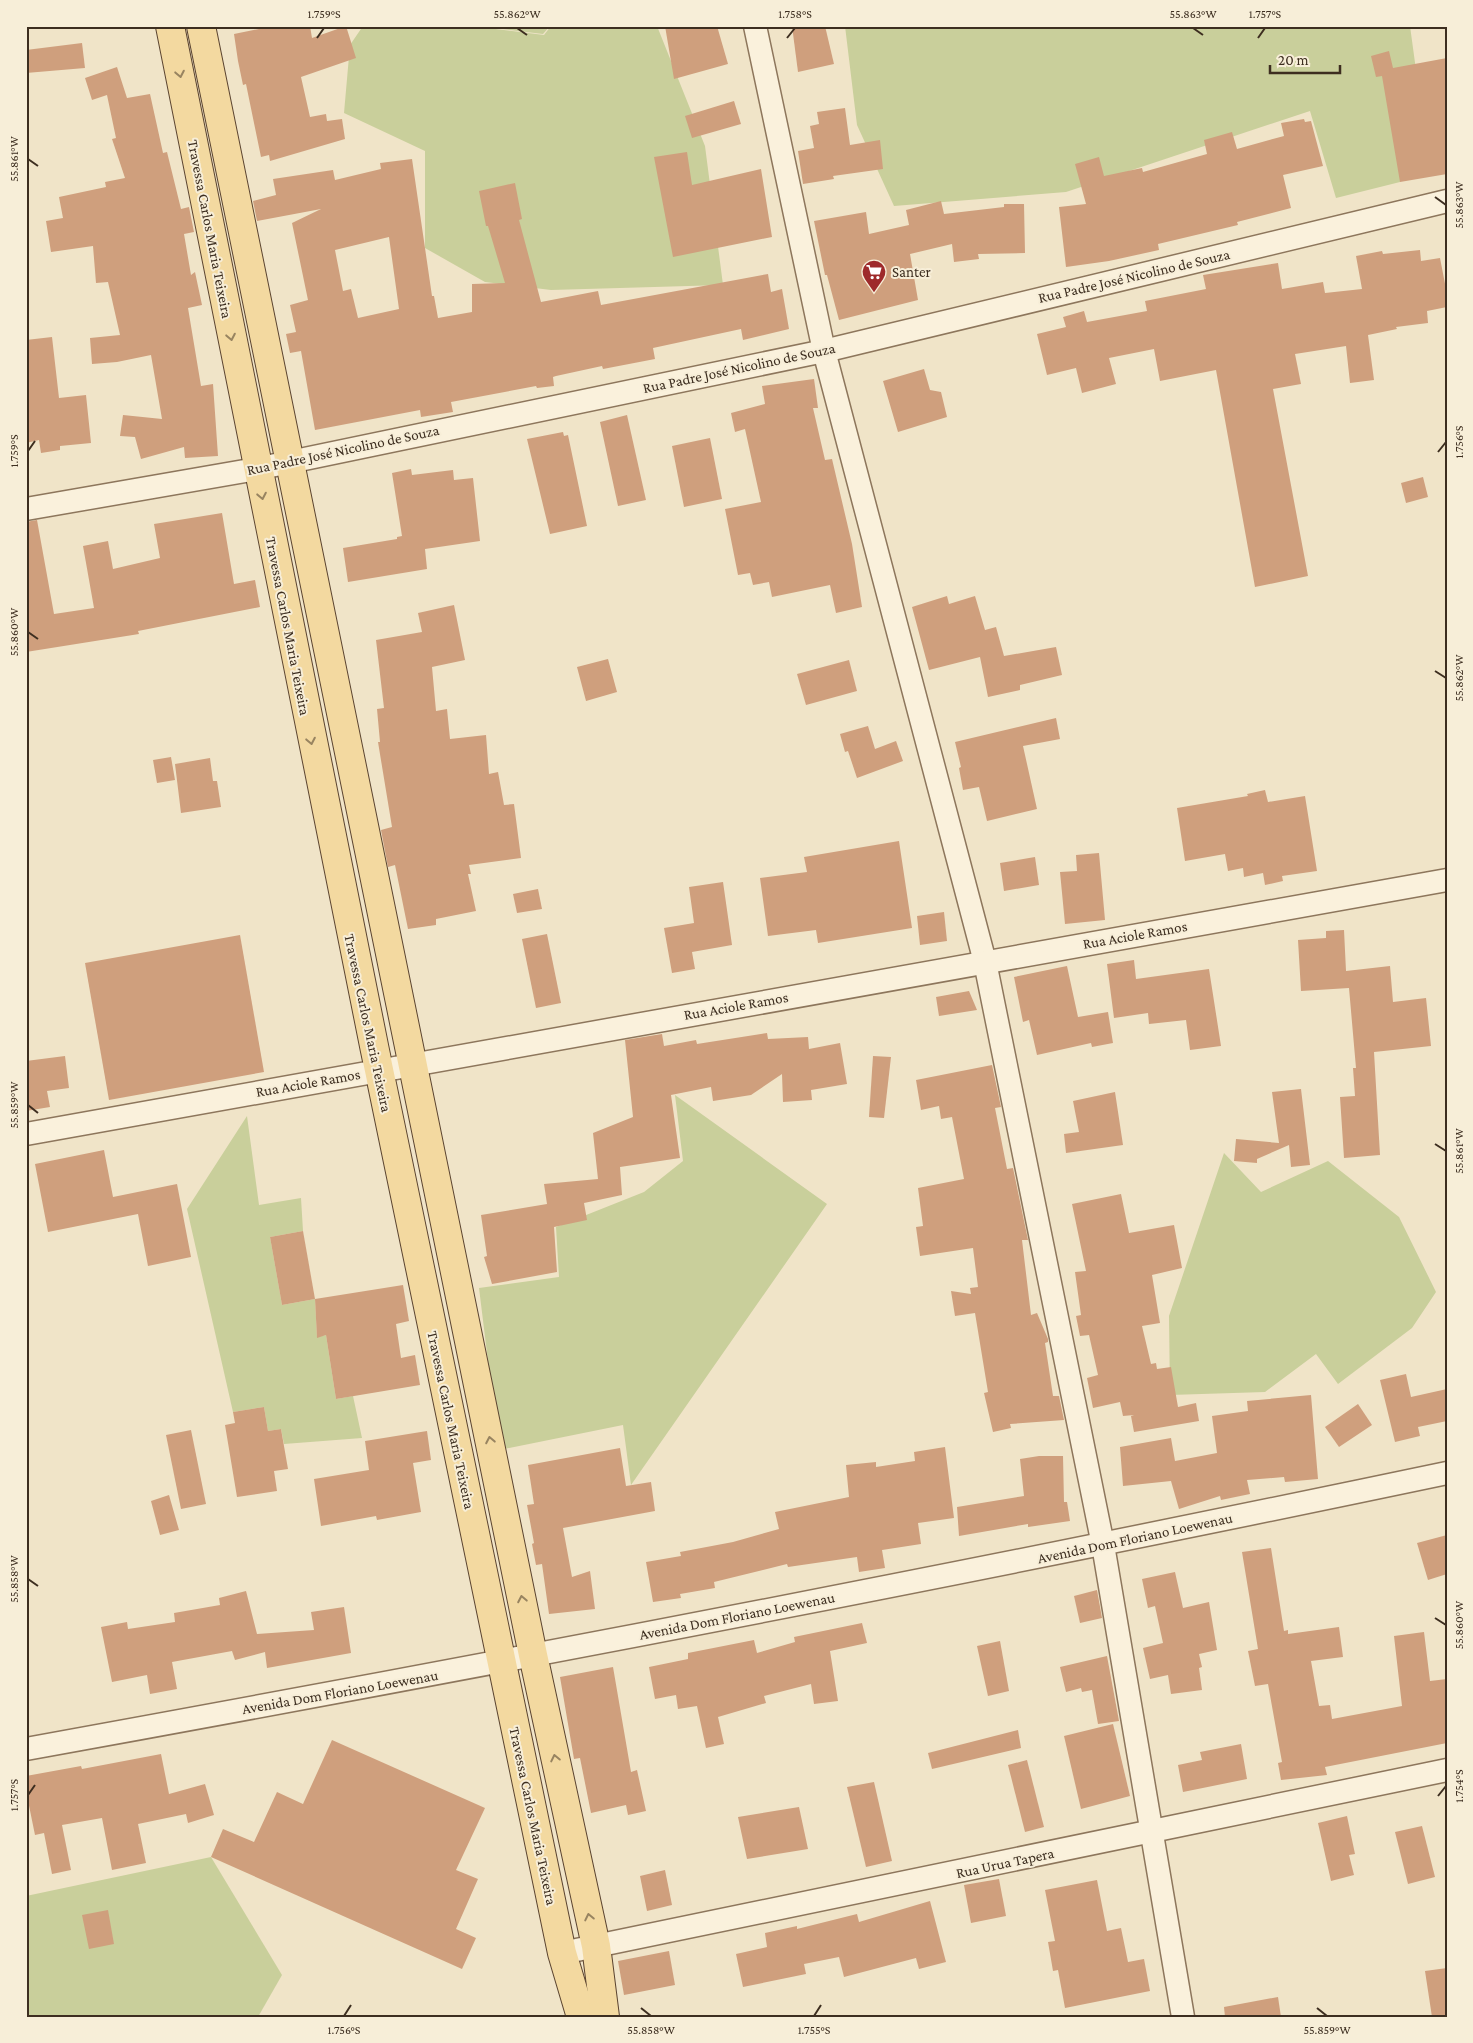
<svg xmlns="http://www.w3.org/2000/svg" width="1473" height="2043" font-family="'Crimson Pro',serif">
<rect width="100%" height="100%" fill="#f0e4c8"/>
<!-- green -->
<g fill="#c9cf9b">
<path d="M363 26H471L544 35 551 26H657L705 146 723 285 551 290 485 282 425 248V151L344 113 350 45Z"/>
<path d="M478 26H550L543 34Z"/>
<path d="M845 26H1410L1419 92 1400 182 1336 198 1310 111 1066 192 894 206 857 125Z"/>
<path d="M675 1095 827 1204 631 1485 623 1425 499 1450 479 1288 559 1277 556 1227 644 1192 683 1161Z"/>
<path d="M247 1116 259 1205 301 1198 303 1231 270 1237 282 1305 315 1299 317 1337 326 1335 336 1399 353 1396 362 1438 284 1444 281 1429 268 1431 264 1407 233 1412 187 1209Z"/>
<path d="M1224 1153 1261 1192 1328 1161 1399 1217 1436 1292 1412 1328 1338 1384 1316 1354 1265 1392 1170 1395 1169 1316Z"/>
<path d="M211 1857 282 1975 258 2017H26V1896Z"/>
</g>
<!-- building -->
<g fill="#cf9f7d" fill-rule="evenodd">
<path d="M274 26H310L312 38 346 26 356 58 301 77 310 117 326 114 327 121 342 119 345 139 270 161 269 155 261 157 246 84 243 85 238 61 234 34Z"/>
<path d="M665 26H717L728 64 674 79Z"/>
<path d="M792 26H825L834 64 798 72Z"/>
<path d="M82 43 85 68 26 73V50Z"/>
<path d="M1389 51 1393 68 1447 58V174L1400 182 1382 76 1376 77 1371 56Z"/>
<path d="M117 67 127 98 150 94 163 153 167 152 181 209 189 207 194 232 184 234 191 275 195 272 202 305 188 308 201 386 213 384 218 456 185 458 184 447 141 459 135 437 120 436 123 415 162 419 151 355 117 362 92 364 90 338 120 335 108 282 96 283 93 246 51 252 46 221 63 218 59 197 106 187 105 182 125 178 112 139 116 138 107 95 92 100 85 78Z"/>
<path d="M734 101 741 124 692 138 685 116Z"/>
<path d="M845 108 850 145 880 140 883 169 833 176 834 179 803 184 798 151 814 148 810 126 819 124 817 112Z"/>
<path d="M1304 119 1305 122 1311 121 1323 166 1283 175 1291 208 1237 222 1238 225 1158 244 1159 250 1109 261 1066 267 1059 207 1086 204 1075 164 1099 157 1104 176 1142 168 1143 172 1207 154 1204 140 1232 132 1237 149 1284 136 1281 123Z"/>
<path d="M687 152 692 185 761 169 772 237 673 257 654 157Z"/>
<path d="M412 159 432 296H434L438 318 472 312V284L505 283 488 226H486L479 191 515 183 522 219 519 220 541 302 598 291 601 305 768 274 771 292 782 289 789 329 743 340 741 329 653 348 655 359 603 369 602 366 556 376 553 377 554 386 537 388 536 386 451 402 453 412 421 417 420 410 315 430 301 351 290 353 286 334 296 332 290 305 308 300 292 223 321 209 257 221 253 201 276 195 273 179 333 170 335 180 381 169 380 163ZM389 237 399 309 358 318 351 289 343 291 335 250Z"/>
<path d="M941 201 944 214 1004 207V204H1024L1025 253 978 254 979 259 954 262 952 244 910 254 918 300 839 320 827 275H825L814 221 866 212 869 234 909 225 906 210Z"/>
<path d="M1420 250 1421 261 1440 258 1447 294V307L1427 311 1428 323 1396 327 1397 329 1368 335 1374 380 1350 383 1346 346 1295 354 1301 384 1273 389 1308 576 1255 587 1216 370 1160 381 1154 349 1109 358 1116 384 1082 393 1076 368 1047 375 1037 334 1066 327 1063 317 1084 311 1087 322 1147 311 1145 301 1206 289 1203 275 1278 263 1282 289 1323 282 1325 293 1362 289 1356 256 1382 251 1383 254Z"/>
<path d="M52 337 59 398 86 395 91 443 60 446V450L41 453 39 440 26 443V340Z"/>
<path d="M924 369 930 390 941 392 947 417 898 432 883 381Z"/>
<path d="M814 379 818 408H813L825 460 832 459 852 544 862 607 836 613 830 585 772 597 769 582 753 585 750 573 738 575 725 509 761 502 745 429 735 432 731 413 765 404 762 386Z"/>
<path d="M627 415 646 500 618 506 600 422Z"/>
<path d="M563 432 564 436 568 435 587 526 550 534 527 439Z"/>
<path d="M710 438 722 499 684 507 672 446Z"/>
<path d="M411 469 412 475 453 470 454 480 473 478 480 541 425 549 427 569 348 582 343 548 397 539V537L402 536 392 473Z"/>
<path d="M1423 477 1428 497 1406 503 1401 483Z"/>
<path d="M222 513 234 584 255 580 260 607 138 631 139 634 26 652V522L37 520 54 614 94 608 83 546 108 541 113 569 160 558 154 524Z"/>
<path d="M947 596 949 604 975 596 985 630 996 627 1004 656 1056 647 1062 675 1020 685V690L988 697 980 657 929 670 912 607Z"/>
<path d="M454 605 465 660 432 667 436 711 447 709 450 739 486 735 489 774 498 772 504 805 514 804 521 858 469 865 471 874H468L476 911 436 919V925L408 929 395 865 388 867 381 830 392 827 378 742H380L377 709 384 708 376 640 422 632 418 613Z"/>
<path d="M608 659 617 692 586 701 577 667Z"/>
<path d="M849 660 857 691 806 705 797 674Z"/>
<path d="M1056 718 1060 739 1023 746 1037 809 987 821 979 787 963 790 959 768 961 767 955 742Z"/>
<path d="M868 726 875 749 896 741 903 761 857 778 848 751 845 752 840 734Z"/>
<path d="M171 757 175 780 157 783 153 760Z"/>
<path d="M210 758 213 781H217L221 807 181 813 175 764Z"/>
<path d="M1265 790 1268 802 1305 796 1317 871 1282 876 1283 881 1265 885 1263 873 1244 877 1243 868 1228 871 1225 854 1185 861 1177 808 1248 796 1247 794Z"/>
<path d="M899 841 912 928 818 943 816 930 768 936 760 878 807 872 804 857Z"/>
<path d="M1099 853 1105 920 1065 924 1060 872 1077 871 1076 855Z"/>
<path d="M1035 857 1039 885 1004 891 1000 863Z"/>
<path d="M723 882 732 945 692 952 695 969 672 973 664 928 694 923 689 887Z"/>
<path d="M538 889 542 909 517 913 513 894Z"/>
<path d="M944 912 947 941 920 945 917 916Z"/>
<path d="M1344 930 1346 971 1390 966 1393 1002 1426 998 1431 1046 1374 1052 1380 1155 1344 1158 1340 1097 1355 1096 1353 1068H1356L1349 988 1301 991 1298 940 1326 938V931Z"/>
<path d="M547 934 561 1003 536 1008 522 939Z"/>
<path d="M240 935 264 1072 109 1100 85 963Z"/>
<path d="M1134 960 1136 979 1209 969 1221 1046 1190 1050 1186 1020 1149 1024 1148 1013 1114 1018 1107 964Z"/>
<path d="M1067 966 1078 1017 1108 1012 1113 1043 1092 1047 1091 1043 1037 1055 1029 1020 1023 1022 1014 977Z"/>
<path d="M969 991 977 1010 939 1016 936 997Z"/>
<path d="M767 1033 768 1039 808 1037 809 1049 840 1043 847 1084 811 1090 812 1100 783 1102 782 1074 751 1095 713 1101 711 1087 671 1095 680 1158 620 1167 622 1195 584 1203 587 1220 554 1227 557 1272 492 1284 484 1257 487 1256 481 1215 547 1204 544 1184 598 1179 593 1133 633 1117 625 1040 662 1034 664 1046 696 1040 697 1044Z"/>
<path d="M65 1056 69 1088 47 1091 50 1107 26 1111V1061Z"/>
<path d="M873 1056 891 1057 884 1118 869 1117Z"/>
<path d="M992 1065 1001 1107 995 1108 1007 1169 1013 1168 1028 1240H1022L1031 1315 1037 1313 1048 1339V1342L1045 1343 1053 1396H1059L1064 1420 1010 1424 1011 1428 993 1432 984 1393 988 1392 975 1313 955 1316 951 1291 971 1294 970 1288 978 1287 973 1248 920 1256 916 1227 923 1226 918 1188 964 1179 952 1117 941 1119 939 1106 921 1110 916 1080Z"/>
<path d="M1301 1089 1310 1165 1291 1167 1289 1145 1257 1159V1163L1234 1161 1236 1139 1279 1143 1272 1092Z"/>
<path d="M1115 1092 1123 1145 1066 1153 1064 1134 1079 1132 1073 1101Z"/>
<path d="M104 1150 113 1197 177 1184 191 1257 148 1266 138 1214 48 1232 35 1164Z"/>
<path d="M1121 1194 1129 1233 1174 1225 1182 1268 1152 1275 1160 1323 1142 1326 1151 1364 1156 1363 1157 1369 1171 1367 1178 1407 1196 1403 1199 1421 1134 1432 1131 1416 1134 1415 1123 1416 1120 1402 1093 1408 1087 1378 1098 1375 1089 1335 1080 1336 1076 1316 1081 1315 1075 1272 1086 1271 1072 1204Z"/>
<path d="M303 1231 315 1299 282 1305 270 1237Z"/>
<path d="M403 1285 409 1321 396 1324 401 1358 415 1355 420 1385 336 1399 326 1335 317 1338 315 1299Z"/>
<path d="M1406 1374 1411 1397 1447 1389V1421L1418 1427 1420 1436 1395 1442 1380 1380Z"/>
<path d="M1311 1395 1318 1479 1285 1482 1284 1477 1247 1480 1250 1494 1221 1500 1220 1496 1179 1509 1171 1481 1123 1486 1120 1447 1171 1438 1175 1461 1217 1453 1212 1416 1248 1411 1247 1401Z"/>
<path d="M1358 1404 1372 1425 1339 1447 1325 1427Z"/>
<path d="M264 1407 268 1431 281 1429 288 1469 274 1471 277 1491 237 1497 225 1425 235 1423 233 1412Z"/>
<path d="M191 1430 206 1504 181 1509 166 1435Z"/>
<path d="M427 1431 431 1460 413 1463 421 1512 377 1520 376 1516 321 1526 314 1479 369 1470 365 1441Z"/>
<path d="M945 1447 954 1518 918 1523 921 1544 882 1550 885 1568 859 1572 857 1557 788 1567 787 1564 714 1582 715 1588 680 1594 681 1598 653 1602 646 1562 681 1556 680 1552 733 1542 779 1529 775 1512 849 1497 846 1465 876 1462V1467L915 1461 914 1452Z"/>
<path d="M620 1448 626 1486 651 1482 655 1511 563 1528 572 1577 590 1571 595 1609 549 1614 542 1564 536 1565 532 1544 534 1543 527 1505 534 1504 528 1465Z"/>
<path d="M1039 1456H1063L1064 1502H1067L1070 1521 1028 1527V1524L959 1536 957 1507 1024 1496 1020 1459Z"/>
<path d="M169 1495 179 1530 160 1535 151 1501Z"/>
<path d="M1447 1535V1574L1428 1580 1417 1543Z"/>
<path d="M1271 1548 1284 1631 1288 1630V1634L1339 1627 1343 1657 1311 1661 1319 1706 1330 1705 1332 1719 1402 1706 1394 1636 1424 1632 1430 1681 1447 1679V1743L1325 1767 1327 1775 1281 1780 1278 1763 1282 1762 1268 1684 1255 1686 1248 1651 1258 1649 1242 1552Z"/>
<path d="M1175 1572 1183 1608 1209 1602 1217 1650 1199 1654 1202 1667 1199 1668 1202 1690 1171 1694 1168 1675 1150 1679 1143 1648 1163 1643 1155 1606 1148 1608 1142 1579Z"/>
<path d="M1097 1590 1102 1618 1080 1623 1074 1596Z"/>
<path d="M246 1591 257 1634 314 1630 311 1612 344 1607 351 1653 267 1668 265 1652 235 1660 232 1651 172 1662 177 1689 150 1694 147 1675 112 1682 101 1627 127 1622 128 1629 175 1622 174 1613 220 1605 219 1598Z"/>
<path d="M862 1623 867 1643 830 1651 838 1701 814 1704 811 1684 764 1696 766 1703 718 1717 724 1744 706 1748 697 1706 678 1709 676 1695 655 1699 649 1667 688 1659V1653L754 1640 757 1653 795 1642 794 1637Z"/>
<path d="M1000 1641 1009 1691 988 1696 977 1646Z"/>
<path d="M1107 1656 1119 1721 1098 1724 1092 1690 1082 1692 1081 1688 1066 1692 1060 1667Z"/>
<path d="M613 1667 631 1772 637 1770 646 1811 628 1815 626 1805 591 1813 580 1758 574 1759 560 1677Z"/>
<path d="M1113 1724 1130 1796 1081 1809 1064 1736Z"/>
<path d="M1018 1730 1021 1748 932 1769 928 1753Z"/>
<path d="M332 1740 485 1808 456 1870 478 1879 456 1929 476 1938 462 1969 211 1857 223 1829 254 1842 277 1792 303 1804Z"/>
<path d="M1241 1744 1247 1779 1183 1792 1178 1765 1202 1760 1200 1752Z"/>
<path d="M161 1754 169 1794 205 1784 214 1815 188 1823 186 1814 138 1824 146 1863 112 1870 102 1818 62 1825 71 1870 52 1874 44 1833 35 1835 26 1791V1776L81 1766 82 1769Z"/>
<path d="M1027 1760 1044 1827 1025 1832 1008 1765Z"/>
<path d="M874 1782 892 1861 866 1867 847 1787Z"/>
<path d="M799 1807 808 1849 747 1859 738 1817Z"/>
<path d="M1347 1816 1355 1854 1349 1855 1354 1875 1331 1881 1318 1823Z"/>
<path d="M1422 1826 1435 1877 1408 1884 1395 1832Z"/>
<path d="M665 1870 672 1905 647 1911 640 1876Z"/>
<path d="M999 1879 1006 1916 971 1923 964 1885Z"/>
<path d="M1097 1880 1107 1931 1121 1928 1128 1962 1144 1959 1150 1991 1065 2008 1058 1970 1053 1971 1048 1942 1055 1941 1045 1890Z"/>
<path d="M930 1901 946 1962 919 1969 916 1958 844 1977 839 1957 804 1964 806 1974 743 1987 736 1954 767 1947 765 1933 797 1926V1929L857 1914 859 1922Z"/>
<path d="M108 1910 114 1944 89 1949 82 1915Z"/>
<path d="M669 1951 675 1985 624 1995 618 1961Z"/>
<path d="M1447 1968V2017H1432L1425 1971Z"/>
<path d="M1278 1997 1281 2017H1225L1224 2007Z"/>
</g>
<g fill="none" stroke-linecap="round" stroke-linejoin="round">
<defs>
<g id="minor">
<path d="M755 26 824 351 985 962 1103 1545 1183 2017"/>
<path d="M26 509 256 469 824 351 1447 201"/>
<path d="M26 1134 1447 880"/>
<path d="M26 1749C501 1663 975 1572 1447 1473"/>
<path d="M562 1953 1447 1770"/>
</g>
<g id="major">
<path d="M170 26C295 670 428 1311 562 1953L581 2017"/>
<path d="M201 26 533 1655 596 1946 605 2017"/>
</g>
</defs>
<!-- minor casing -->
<use href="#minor" stroke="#8d765c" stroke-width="25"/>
<!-- major casing -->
<use href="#major" stroke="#5b4430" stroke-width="30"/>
<!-- minor -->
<use href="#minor" stroke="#faf1dc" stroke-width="22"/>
<!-- major -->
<use href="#major" stroke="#f3d9a0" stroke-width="28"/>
</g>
<!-- one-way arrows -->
<defs><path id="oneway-chevron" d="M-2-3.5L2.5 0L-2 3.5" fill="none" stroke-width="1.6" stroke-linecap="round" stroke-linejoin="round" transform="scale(1.25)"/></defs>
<g stroke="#988460">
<use href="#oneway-chevron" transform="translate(180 74) rotate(79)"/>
<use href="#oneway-chevron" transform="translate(231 337) rotate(79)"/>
<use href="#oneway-chevron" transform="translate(262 496) rotate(79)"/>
<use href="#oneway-chevron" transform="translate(311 741) rotate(79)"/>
<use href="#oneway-chevron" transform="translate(490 1440) rotate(-101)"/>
<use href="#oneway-chevron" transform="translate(522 1599) rotate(-101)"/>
<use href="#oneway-chevron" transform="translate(555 1758) rotate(-102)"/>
<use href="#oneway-chevron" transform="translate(589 1917) rotate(-102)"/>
</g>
<!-- ticks -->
<path fill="none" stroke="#3d2e20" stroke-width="2" d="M517 28 527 35M1193 28 1203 35M317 38 324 28M787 38 795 28M1258 38 1265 28M28 159 38 166M1435 197 1446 205M28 451 35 441M1438 452 1446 442M28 632 38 639M1435 671 1446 678M28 1105 38 1113M1435 1144 1446 1151M28 1579 38 1586M1435 1618 1446 1625M28 1795 35 1785M1438 1796 1446 1786M641 2008 651 2016M1317 2008 1327 2016M344 2016 351 2005M814 2016 821 2005"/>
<!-- icons -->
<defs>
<symbol id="supermarket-pin" viewBox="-11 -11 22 30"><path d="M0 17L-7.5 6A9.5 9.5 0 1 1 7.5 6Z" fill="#9e2a2b" stroke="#f7eed8"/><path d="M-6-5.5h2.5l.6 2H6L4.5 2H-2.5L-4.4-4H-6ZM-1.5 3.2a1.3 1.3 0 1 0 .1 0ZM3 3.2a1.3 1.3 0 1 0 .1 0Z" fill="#fff"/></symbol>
</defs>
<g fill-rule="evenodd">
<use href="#supermarket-pin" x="860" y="258" width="28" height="38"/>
</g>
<g text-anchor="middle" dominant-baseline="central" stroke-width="4" stroke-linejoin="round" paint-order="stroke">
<!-- street labels -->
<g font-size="15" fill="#3d2e20" stroke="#f7eed8">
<text transform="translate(210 229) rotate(79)">Travessa Carlos Maria Teixeira</text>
<text transform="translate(1134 276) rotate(-13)">Rua Padre José Nicolino de Souza</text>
<text transform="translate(739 368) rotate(-12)">Rua Padre José Nicolino de Souza</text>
<text transform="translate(343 450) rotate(-12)">Rua Padre José Nicolino de Souza</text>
<text transform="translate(288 626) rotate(79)">Travessa Carlos Maria Teixeira</text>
<text transform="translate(1135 935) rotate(-10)">Rua Aciole Ramos</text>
<text transform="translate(736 1006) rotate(-10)">Rua Aciole Ramos</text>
<text transform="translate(368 1023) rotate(78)">Travessa Carlos Maria Teixeira</text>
<text transform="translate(308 1083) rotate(-10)">Rua Aciole Ramos</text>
<text transform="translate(451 1420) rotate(78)">Travessa Carlos Maria Teixeira</text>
<text transform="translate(1135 1538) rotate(-12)">Avenida Dom Floriano Loewenau</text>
<text transform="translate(737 1616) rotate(-11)">Avenida Dom Floriano Loewenau</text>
<text transform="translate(340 1692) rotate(-10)">Avenida Dom Floriano Loewenau</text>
<text transform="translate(533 1816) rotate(78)">Travessa Carlos Maria Teixeira</text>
<text transform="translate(1005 1863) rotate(-12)">Rua Urua Tapera</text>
</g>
<!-- poi labels -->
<g font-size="15" fill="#3d2e20" stroke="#f7eed8" text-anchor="start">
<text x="892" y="272">Santer</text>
</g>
</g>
<!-- border -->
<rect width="1473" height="2043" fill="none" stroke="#f7eed8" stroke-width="55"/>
<!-- scale -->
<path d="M1270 65v8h70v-8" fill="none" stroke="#3d2e20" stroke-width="2.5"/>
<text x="1278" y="65" font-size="15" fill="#3d2e20" stroke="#f7eed8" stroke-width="4" paint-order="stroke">20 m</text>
<rect x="28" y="28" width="1418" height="1988" fill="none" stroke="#3d2e20" stroke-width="2"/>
<g font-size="12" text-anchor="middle" fill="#3d2e20">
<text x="324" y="18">1.759°S</text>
<text x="517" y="18">55.862°W</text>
<text x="795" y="18">1.758°S</text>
<text x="1193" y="18">55.863°W</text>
<text x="1265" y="18">1.757°S</text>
<text transform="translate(14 159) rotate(-90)" y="4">55.861°W</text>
<text transform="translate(1459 205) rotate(-90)" y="4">55.863°W</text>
<text transform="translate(1459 442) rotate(-90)" y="4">1.756°S</text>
<text transform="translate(14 451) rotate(-90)" y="4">1.759°S</text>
<text transform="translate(14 632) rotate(-90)" y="4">55.860°W</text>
<text transform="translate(1459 678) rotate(-90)" y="4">55.862°W</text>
<text transform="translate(14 1105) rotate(-90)" y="4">55.859°W</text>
<text transform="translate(1459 1151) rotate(-90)" y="4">55.861°W</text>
<text transform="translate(14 1579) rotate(-90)" y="4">55.858°W</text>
<text transform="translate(1459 1625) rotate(-90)" y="4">55.860°W</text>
<text transform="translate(1459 1786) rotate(-90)" y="4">1.754°S</text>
<text transform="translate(14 1795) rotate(-90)" y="4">1.757°S</text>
<text x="344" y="2034">1.756°S</text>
<text x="651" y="2034">55.858°W</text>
<text x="814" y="2034">1.755°S</text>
<text x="1327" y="2034">55.859°W</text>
</g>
</svg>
